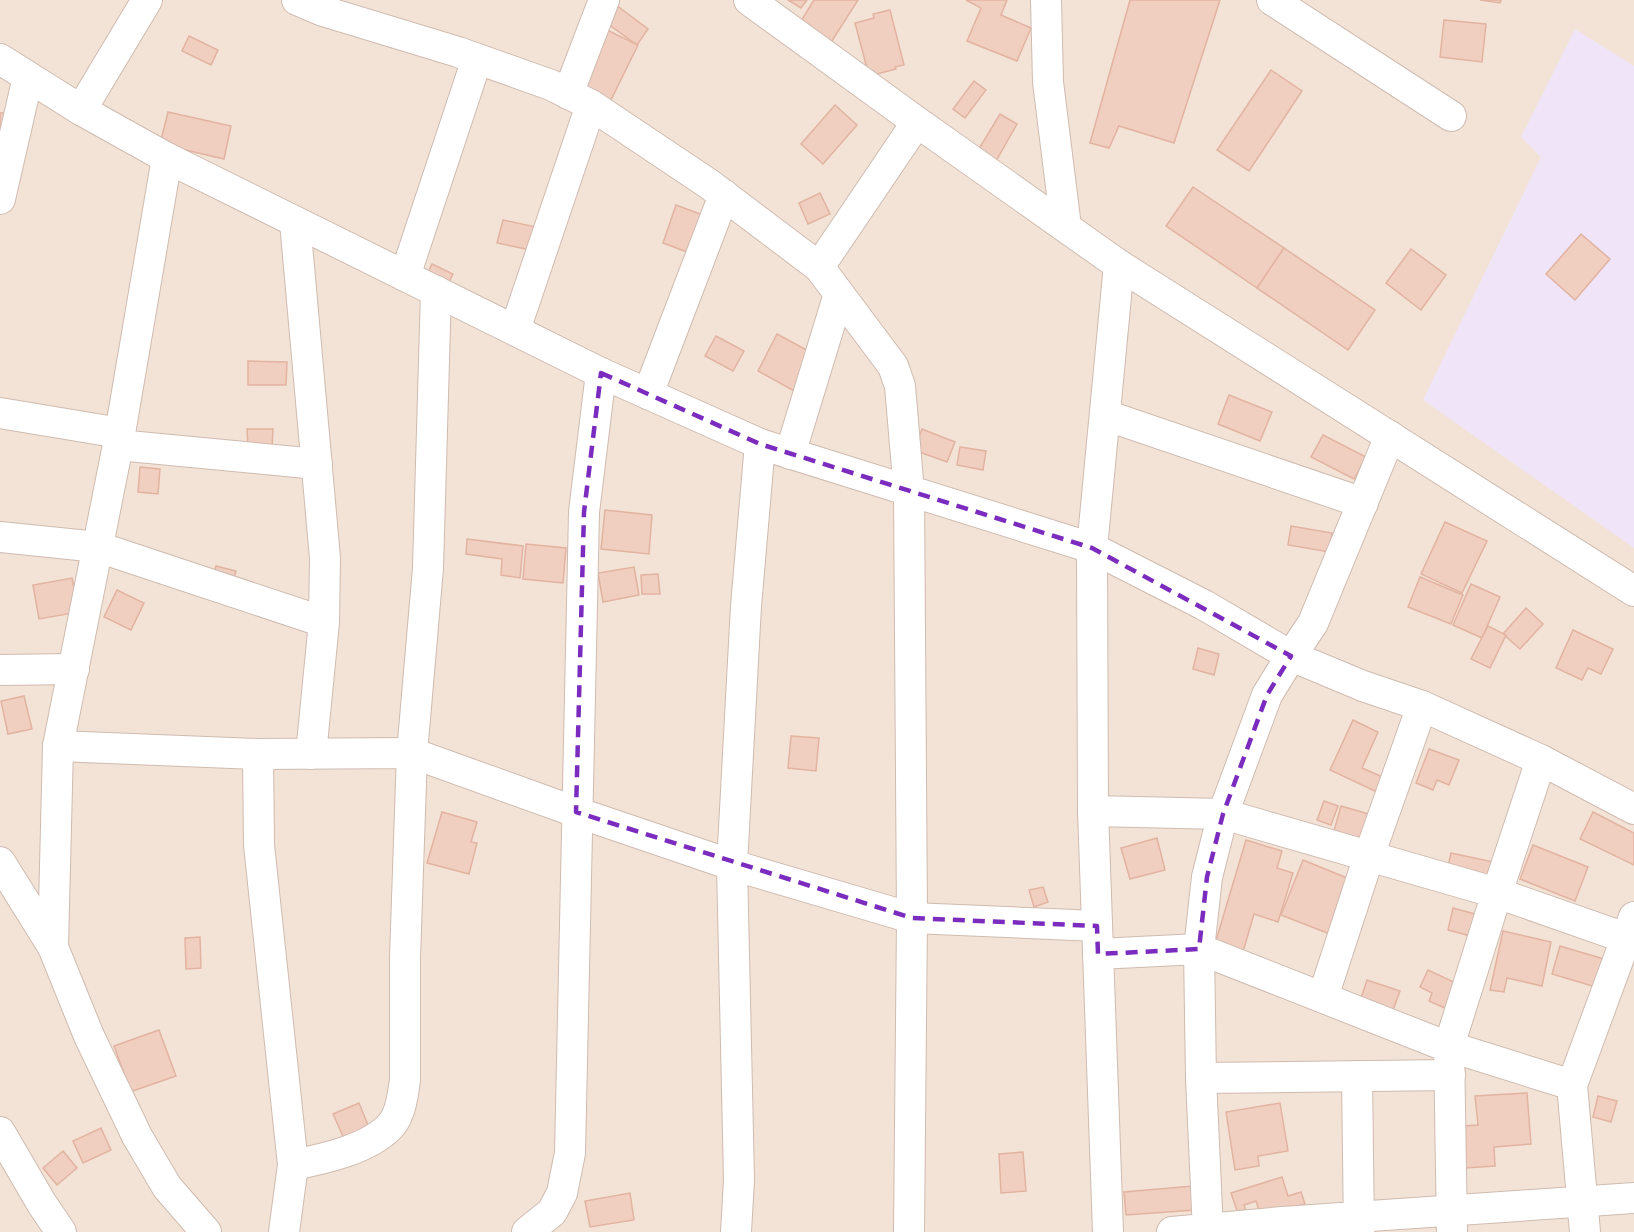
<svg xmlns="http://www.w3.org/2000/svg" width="1634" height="1232" font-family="Roboto,sans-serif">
<rect width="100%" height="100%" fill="#fcf2e8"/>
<!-- residential -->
<rect fill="#f3e3d6" x="0" y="0" width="1634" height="1232"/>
<!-- education -->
<path fill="#efe4f8" d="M1575 29 1634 66V548L1423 400 1541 157 1521 137Z"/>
<!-- building -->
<g fill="#f0cec0" stroke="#e2b3a1" stroke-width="1.5">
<path d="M788 0H807L801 8Z"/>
<path d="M814 0H858L830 44 799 24Z"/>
<path d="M966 0H1007L1001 15 1031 28 1017 61 967 41 981 8Z"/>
<path d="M1130 0H1220L1174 143 1119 126 1109 148 1090 143Z"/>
<path d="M1480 0H1501L1500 3Z"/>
<path d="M616 5 648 29 637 45 604 21Z"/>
<path d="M890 10 904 65 895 67 896 69 869 76 855 23 874 18 873 14Z"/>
<path d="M1444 20 1486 24 1482 62 1440 57Z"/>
<path d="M605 29 638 45 604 114 573 100Z"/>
<path d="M189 36 218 50 211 65 182 51Z"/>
<path d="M1271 70 1302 91 1249 171 1217 150Z"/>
<path d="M974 81 986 90 965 118 953 109Z"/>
<path d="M835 105 857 125 823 164 801 144Z"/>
<path d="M168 112 231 126 224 159 160 144Z"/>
<path d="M0 113H9L0 142Z"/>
<path d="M1000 114 1017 124 995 163 977 152Z"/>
<path d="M1193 187 1284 248 1257 288 1166 226Z"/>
<path d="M820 193 830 214 808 224 799 203Z"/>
<path d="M676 205 708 217 695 255 663 243Z"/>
<path d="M503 220 550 230 545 253 497 243Z"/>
<path d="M1581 234 1610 259 1575 300 1546 274Z"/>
<path d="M1284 248 1375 310 1348 350 1257 288Z"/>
<path d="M1411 249 1446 275 1421 310 1386 283Z"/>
<path d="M432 264 453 274 442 295 422 285Z"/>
<path d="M777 334 816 355 796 392 758 371Z"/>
<path d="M716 336 744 351 733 371 705 356Z"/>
<path d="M248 361 287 362 286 385H248Z"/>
<path d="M1229 395 1272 412 1260 441 1218 424Z"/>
<path d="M247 429H273L272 449H248Z"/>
<path d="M922 429 955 442 947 462 914 450Z"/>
<path d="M1323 435 1366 457 1354 479 1311 457Z"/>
<path d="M960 447 986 451 983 470 957 465Z"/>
<path d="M140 467 160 469 158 494 138 492Z"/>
<path d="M605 510 652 515 649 554 601 549Z"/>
<path d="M1445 522 1487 541 1462 593 1421 574Z"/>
<path d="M1291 526 1332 533 1329 552 1288 545Z"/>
<path d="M467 539 523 546 520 578 501 575 502 559 466 554Z"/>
<path d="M526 544 566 548 563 583 523 579Z"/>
<path d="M216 566 236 571 230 591 211 585Z"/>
<path d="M634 567 639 595 603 602 598 573Z"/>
<path d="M658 574 660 594H642L641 575Z"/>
<path d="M1420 577 1463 595 1451 624 1408 607Z"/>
<path d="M72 578 79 612 39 619 33 585Z"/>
<path d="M1471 584 1500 597 1482 638 1453 625Z"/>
<path d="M117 590 144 603 131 630 104 617Z"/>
<path d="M1526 608 1543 624 1520 649 1503 634Z"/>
<path d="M1488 626 1506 635 1490 668 1471 659Z"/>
<path d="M1573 630 1613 649 1601 674 1588 668 1582 680 1556 668Z"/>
<path d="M1198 648 1219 654 1214 675 1193 669Z"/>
<path d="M24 696 32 729 8 734 1 701Z"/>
<path d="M1353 720 1378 732 1362 768 1385 778 1379 793 1330 770Z"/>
<path d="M791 736 819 738 816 771 788 768Z"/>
<path d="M1429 749 1459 760 1449 785 1437 780 1433 790 1416 783Z"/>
<path d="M1324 801 1338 806 1331 825 1317 820Z"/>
<path d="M1341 806 1369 814 1360 846 1332 838Z"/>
<path d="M442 812 477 822 471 842 477 843 469 874 427 863Z"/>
<path d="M1593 812 1634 833V865L1580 839Z"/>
<path d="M1157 838 1165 870 1130 879 1121 848Z"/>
<path d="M1246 840 1282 851 1277 868 1293 873 1278 922 1254 914 1240 962 1212 954Z"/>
<path d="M1533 845 1588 867 1575 901 1520 879Z"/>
<path d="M1451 853 1503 864 1497 887 1446 876Z"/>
<path d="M1303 860 1357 882 1335 936 1281 915Z"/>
<path d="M1043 887 1048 902 1034 907 1029 890Z"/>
<path d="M1453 908 1479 915 1474 937 1448 930Z"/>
<path d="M1503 931 1551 942 1542 986 1507 978 1504 992 1490 990Z"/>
<path d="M200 937 201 968 186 969 185 938Z"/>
<path d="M1560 946 1614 962 1606 990 1552 974Z"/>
<path d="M1428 970 1458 984 1447 1009 1429 1001 1432 993 1420 987Z"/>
<path d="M1367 980 1400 991 1389 1021 1357 1010Z"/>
<path d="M159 1030 176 1076 124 1094 118 1075 124 1073 114 1046Z"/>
<path d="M1527 1093 1531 1144 1494 1147 1495 1166 1465 1168 1462 1126 1478 1125 1475 1096Z"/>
<path d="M1598 1096 1617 1101 1611 1122 1593 1117Z"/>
<path d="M359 1103 370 1130 345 1141 333 1114Z"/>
<path d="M1280 1103 1288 1151 1258 1156 1259 1166 1235 1170 1226 1112Z"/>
<path d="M101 1128 111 1150 83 1163 73 1141Z"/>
<path d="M63 1151 77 1168 57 1185 43 1168Z"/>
<path d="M1023 1152 1026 1191 1001 1193 999 1154Z"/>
<path d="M1282 1177 1288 1196 1301 1192 1305 1204 1292 1208 1266 1232 1256 1201 1244 1205 1249 1220 1241 1222 1231 1193Z"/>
<path d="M1193 1186 1195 1210 1126 1215 1124 1192Z"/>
<path d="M630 1193 634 1220 590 1227 585 1201Z"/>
</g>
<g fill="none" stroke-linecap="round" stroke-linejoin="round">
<defs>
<g id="street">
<path d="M297 0 323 11 458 52 551 85 591 105 709 184 819 267 893 366 900 386 909 492 912 918 909 1232"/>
<path d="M749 0 917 122 1119 265 1634 591"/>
<path d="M1046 0 1048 82 1066 227"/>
<path d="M1272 0 1451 116"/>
<path d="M0 59 81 110 167 158 601 373 760 444 1092 548 1204 605 1291 656 1363 686 1422 706 1541 760 1634 809"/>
<path d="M568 94 604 0"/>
<path d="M81 110 147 0"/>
<path d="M0 199 28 77"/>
<path d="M295 222 325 558 324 622 311 754"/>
<path d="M819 267 917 122"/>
<path d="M405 276 477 59"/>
<path d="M515 330 591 105"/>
<path d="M648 394 724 195"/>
<path d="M0 413 120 433"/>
<path d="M1105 415 1363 503"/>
<path d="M118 445 317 464"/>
<path d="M790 454 839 294"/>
<path d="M0 537 98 547 324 622"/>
<path d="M0 670 74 669"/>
<path d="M58 746 258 754 412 753 576 812 732 865 912 918 1097 926"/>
<path d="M258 754 259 845 293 1165 284 1232"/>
<path d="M1093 811 1223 814 1497 893 1634 941"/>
<path d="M0 862 53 947 89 1036 137 1136 167 1187 206 1232"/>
<path d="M53 947 58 746 118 445 167 158"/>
<path d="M1098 954 1199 949 1438 1043 1572 1085"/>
<path d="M1323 997 1369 856 1422 706"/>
<path d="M1357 1076 1359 1232"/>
<path d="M1201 1078 1450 1075"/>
<path d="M0 1132 42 1204 61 1232"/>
<path d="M293 1165C323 1159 371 1149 392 1124 401 1113 403 1094 405 1080V958L412 753 428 568 436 291"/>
<path d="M527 1232 552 1212 562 1193 570 1153 584 512 601 373"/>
<path d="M736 1232 739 1180 732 865 746 606 760 444"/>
<path d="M1108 1232 1093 811 1092 548 1119 265"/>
<path d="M1172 1232 1283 1222 1634 1198"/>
<path d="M1208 1232 1201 1078 1199 949 1207 877 1223 814 1267 695 1291 656 1313 623 1390 436"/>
<path d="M1452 1232 1449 1046 1497 893 1541 760"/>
<path d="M1585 1232 1572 1085 1634 917"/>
</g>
</defs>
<!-- street casing -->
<use href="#street" stroke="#cfbbb0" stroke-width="32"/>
<!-- street -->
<use href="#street" stroke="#fff" stroke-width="30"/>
</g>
<!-- marked area -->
<path fill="none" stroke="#7b2cbf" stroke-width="4.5" stroke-dasharray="12 8" stroke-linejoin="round" d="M601 373 760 444 1092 548 1291 656 1267 695 1223 814 1207 877 1199 949 1098 954 1097 926 912 918 576 812 584 512Z"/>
</svg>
